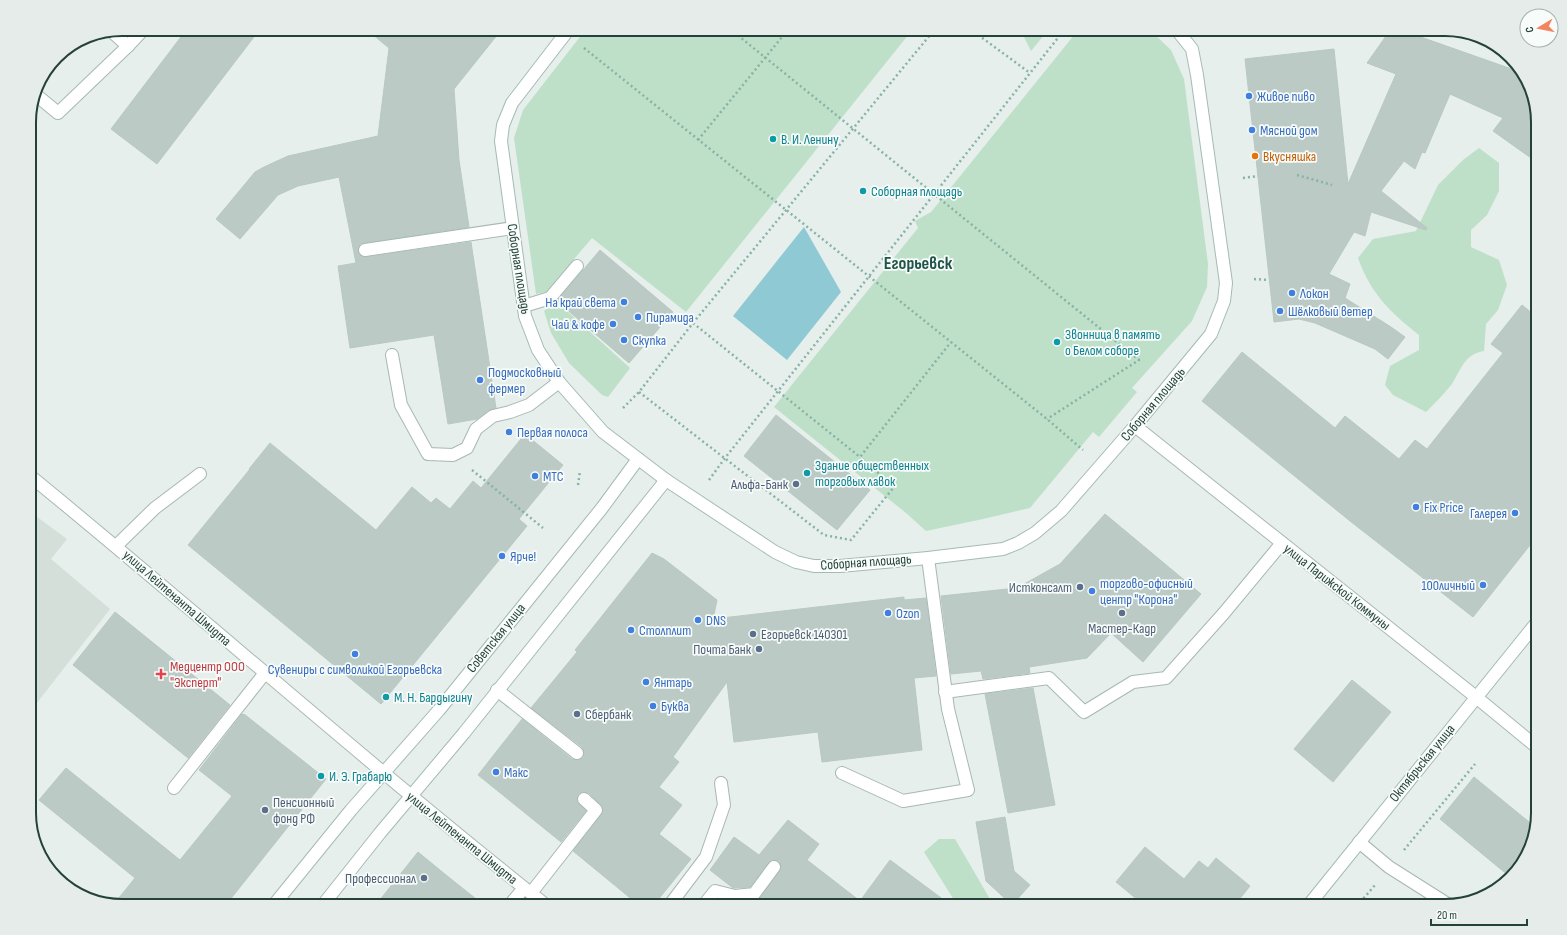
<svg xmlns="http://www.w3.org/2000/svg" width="1567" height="935" font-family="'Sofia Sans Condensed',sans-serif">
<rect width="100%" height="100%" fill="#e6efeb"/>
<!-- built -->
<path fill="#d4dfda" d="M29 511 67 539 51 559 110 609 29 713Z"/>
<!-- green -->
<g fill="#bfe0c8">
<path d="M586 29H913L686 312 592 238 546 292 536 294 514 138 523 110Z"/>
<path d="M1020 29H1049L1031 51Z"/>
<path d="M1079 29H1149L1171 50 1184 79 1208 264 1207 287 1192 321 1132 388 1137 392 1099 437 1093 432 1030 508 983 519 926 531 906 513 774 407 918 228 915 221 931 212Z"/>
<path d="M1479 148 1499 163V191L1487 215 1471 230V247L1499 260 1507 285 1498 310 1486 324 1484 351C1464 354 1461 370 1452 384 1444 394 1435 403 1426 412L1393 395 1385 385 1390 366 1419 350V335C1390 312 1371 294 1358 258L1373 239 1416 231 1438 185 1463 160Z"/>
<path d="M556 301 630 368 608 397 602 395 569 363 551 333 544 311Z"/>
<path d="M939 839H955L990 899 1008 906H953L954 900 924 852Z"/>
</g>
<!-- water -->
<path fill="#8ec9d4" d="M804 227 841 292 787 360 733 316Z"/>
<!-- building -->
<g fill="#bbcac4" stroke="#b8c9c2">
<path d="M187 29H260L157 164 111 129Z"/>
<path d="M366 29H502L454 89 459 160 469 227 364 243 360 244 358 251 359 255 366 257 471 242 496 408 489 410 477 419 448 424 434 335 350 348 338 266 356 263 339 177 298 186 278 195 240 239 216 219 255 172 264 167 288 156 378 136 389 48Z"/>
<path d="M1391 29H1398L1523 73 1525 75 1538 116V163L1493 131 1503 118 1450 94 1425 153 1422 152 1415 169 1404 161 1381 191 1427 228 1426 230 1371 212 1365 236 1354 232 1329 274 1350 284 1345 298 1391 327 1405 337 1388 359 1375 349 1315 323 1299 319 1274 322 1245 59 1334 49 1348 184 1396 74 1367 63Z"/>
<path d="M600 250 673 312 629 363 557 301Z"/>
<path d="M1522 305 1538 318V535L1473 617 1350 521 1202 401 1242 352 1335 428 1345 416 1399 459 1415 440 1427 449 1503 353 1491 344Z"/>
<path d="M776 415 870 490 837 530 744 456Z"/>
<path d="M525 434 563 465 519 519 527 526 381 704 188 545 250 469H249L270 443 376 530 412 487 431 503 436 498 450 509 473 481 481 488Z"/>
<path d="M1105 514 1201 594 1143 662 1111 633 1087 658 1029 667 1030 673 983 679 981 671 951 674 941 596 1017 588 1060 564Z"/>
<path d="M652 553 664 559 717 600 713 619 904 597V600L926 598 936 676 914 678 922 750 822 762 818 732 734 742 727 682 673 757 679 762 659 787 682 805 659 834 691 859 653 906H640L573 851 603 812 601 805 589 793 582 792 578 794 577 802 586 811 561 842 478 775 522 719 572 759 576 760 583 758 584 754 582 747 531 708 577 652 575 650Z"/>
<path d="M115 612 230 705 188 758 73 665Z"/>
<path d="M1352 680 1391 712 1333 782 1294 749Z"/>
<path d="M1033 688 1055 805 1008 813 985 694Z"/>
<path d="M242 714 243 715 244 714 326 779 225 906H122L114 904 135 878 39 800 66 768 180 860 232 796 199 770Z"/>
<path d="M1474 777 1534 826 1525 860 1509 876 1440 819Z"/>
<path d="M1005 817 1014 871 1030 885 1012 905 986 881 976 822Z"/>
<path d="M788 820 819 844 807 860 860 901 890 860 952 906H720L724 901 736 903 758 900 781 868 779 861 771 860 750 887 733 888 710 870 734 837 759 855Z"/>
<path d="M1145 847 1184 879 1199 861 1208 868 1216 858 1250 886 1234 906H1145L1116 882Z"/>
<path d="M418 852 446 875 485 906H375Z"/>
</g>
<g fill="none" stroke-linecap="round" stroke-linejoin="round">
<defs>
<g id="lane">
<path d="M128 46 144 29"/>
<path d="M35 94 58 113 128 46 111 31"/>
<path d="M365 250 513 228"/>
<path d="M524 306 550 298 577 266"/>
<path d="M392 355 401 405 428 454 453 455 467 448 476 429 493 416 510 412 529 405 559 382"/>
<path d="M116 546 155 508 200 474"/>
<path d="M497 690 577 753"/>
<path d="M945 692 1049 678 1084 712 1133 682 1166 678 1224 613 1282 543"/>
<path d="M842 773 903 801 968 790 948 709 928 558"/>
<path d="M174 788 265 673"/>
<path d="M1359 842 1389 867 1449 905"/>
<path d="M531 893 596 810 584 799"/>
<path d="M509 906 524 888"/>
<path d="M669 906 706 857 724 805 721 783"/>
<path d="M703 906 715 891 735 896 754 894 774 867"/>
</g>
<g id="street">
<path d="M1135 426 1476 697 1538 748"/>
<path d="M29 475C203 617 371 767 547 906"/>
</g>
<g id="secondary">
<path d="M569 29 512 103 503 125 501 141 525 316 538 350 559 382 603 432 666 480 775 552 796 562 814 566H840L928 558 1003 549 1018 543 1035 533 1061 511 1135 426 1211 334 1224 301 1226 283 1197 75 1192 49 1176 29"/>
<path d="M273 906 351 810 439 710 602 508 638 459"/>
<path d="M322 906 380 833 464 733 666 480"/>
<path d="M1308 906 1538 621"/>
</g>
</defs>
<!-- lane casing -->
<use href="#lane" stroke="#a8b8b2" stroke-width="14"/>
<!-- street casing -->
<use href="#street" stroke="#a8b8b2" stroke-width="14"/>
<!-- secondary casing -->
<use href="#secondary" stroke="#a4bbb3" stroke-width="14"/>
<!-- path -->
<g stroke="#86b3a5" stroke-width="2.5" stroke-dasharray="2 3" stroke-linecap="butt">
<path d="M730 29 1139 360 1047 419"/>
<path d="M970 29 1030 73"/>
<path d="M584 48 1047 419 1083 450"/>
<path d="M698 140 782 37 783 29"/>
<path d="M1297 175 1332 185"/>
<path d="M1243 178 1258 176"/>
<path d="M1254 279 1269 280"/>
<path d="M693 323 860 457 951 342"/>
<path d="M639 392 824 535 851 540 894 487 860 457"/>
<path d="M623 408 639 392 693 323 935 29"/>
<path d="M472 470 543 528"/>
<path d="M709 480 725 458 1065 29"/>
<path d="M578 485 580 471"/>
<path d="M1404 850 1475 764"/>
<path d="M1357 906 1375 885"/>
</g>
<!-- lane -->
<use href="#lane" stroke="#fff" stroke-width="12"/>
<!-- street -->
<use href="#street" stroke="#fff" stroke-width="12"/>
<!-- secondary -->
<use href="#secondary" stroke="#fff" stroke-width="12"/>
</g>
<!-- markers -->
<g fill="#3f7fe0" stroke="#f7fbf9" stroke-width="1.5">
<circle cx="1249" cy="96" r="4"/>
<circle cx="1252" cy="130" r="4"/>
<circle cx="1292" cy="293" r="4"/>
<circle cx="624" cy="302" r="4"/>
<circle cx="1280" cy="311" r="4"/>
<circle cx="638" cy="317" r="4"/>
<circle cx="613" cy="324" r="4"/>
<circle cx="624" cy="340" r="4"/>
<circle cx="480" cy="380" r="4"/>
<circle cx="509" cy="432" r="4"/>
<circle cx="535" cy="476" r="4"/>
<circle cx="1416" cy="507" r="4"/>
<circle cx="1515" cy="513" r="4"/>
<circle cx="502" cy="556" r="4"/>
<circle cx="1483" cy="585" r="4"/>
<circle cx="1092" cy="591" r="4"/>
<circle cx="888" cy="613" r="4"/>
<circle cx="698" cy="620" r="4"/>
<circle cx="631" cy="630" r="4"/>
<circle cx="355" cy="654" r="4"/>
<circle cx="646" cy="682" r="4"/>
<circle cx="653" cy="706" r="4"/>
<circle cx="496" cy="772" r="4"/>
</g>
<g fill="#0f9aa8" stroke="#f7fbf9" stroke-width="1.5">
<circle cx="773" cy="139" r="4"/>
<circle cx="863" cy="191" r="4"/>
<circle cx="1057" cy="342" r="4"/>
<circle cx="807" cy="473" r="4"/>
<circle cx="386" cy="697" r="4"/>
<circle cx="321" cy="776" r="4"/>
</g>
<circle fill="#e8710a" stroke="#f7fbf9" stroke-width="1.5" cx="1255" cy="156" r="4"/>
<g fill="#5c6f8a" stroke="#f7fbf9" stroke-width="1.5">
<circle cx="796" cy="484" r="4"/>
<circle cx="1080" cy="587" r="4"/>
<circle cx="1122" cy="613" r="4"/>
<circle cx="753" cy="634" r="4"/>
<circle cx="759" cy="649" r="4"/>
<circle cx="577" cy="714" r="4"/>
<circle cx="265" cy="810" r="4"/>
<circle cx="424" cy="878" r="4"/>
</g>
<path fill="#e0444e" stroke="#f7fbf9" stroke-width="1.5" d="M159 668h4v4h4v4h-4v4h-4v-4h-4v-4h4z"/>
<g text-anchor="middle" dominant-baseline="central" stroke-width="3.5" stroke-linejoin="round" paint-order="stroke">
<!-- shop labels -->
<g font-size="14" fill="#366cbe" stroke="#f7fbf9" text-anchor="start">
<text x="1257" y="96">Живое пиво</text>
<text x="1260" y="130">Мясной дом</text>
<text x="1300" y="293">Локон</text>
<text x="616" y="302" text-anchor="end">На край света</text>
<text x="1288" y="311">Шёлковый ветер</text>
<text x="646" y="317">Пирамида</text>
<text x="605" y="324" text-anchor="end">Чай &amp; кофе</text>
<text x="632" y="340">Скупка</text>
<text x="488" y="372">Подмосковный<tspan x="488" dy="16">фермер</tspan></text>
<text x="517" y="432">Первая полоса</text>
<text x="543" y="476">МТС</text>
<text x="1424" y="507">Fix Price</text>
<text x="1507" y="513" text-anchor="end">Галерея</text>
<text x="510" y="556">Ярче!</text>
<text x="1100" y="583">торгово-офисный<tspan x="1100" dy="16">центр "Корона"</tspan></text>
<text x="1475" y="585" text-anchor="end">100личный</text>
<text x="896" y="613">Ozon</text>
<text x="706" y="620">DNS</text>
<text x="639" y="630">Столплит</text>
<text x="355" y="669" text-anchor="middle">Сувениры с символикой Егорьевска</text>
<text x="654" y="682">Янтарь</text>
<text x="661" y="706">Буква</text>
<text x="504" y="772">Макс</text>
</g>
<!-- culture labels -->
<g font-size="14" fill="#0d838f" stroke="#f7fbf9" text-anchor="start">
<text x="781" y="139">В. И. Ленину</text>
<text x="871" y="191">Соборная площадь</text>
<text x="1065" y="334">Звонница в память<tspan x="1065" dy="16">о Белом соборе</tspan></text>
<text x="815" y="465">Здание общественных<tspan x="815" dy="16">торговых лавок</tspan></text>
<text x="394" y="697">М. Н. Бардыгину</text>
<text x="329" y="776">И. Э. Грабарю</text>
</g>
<!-- food labels -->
<g font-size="14" fill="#c56008" stroke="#f7fbf9" text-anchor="start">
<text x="1263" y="156">Вкусняшка</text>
</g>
<!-- street labels -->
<g font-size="14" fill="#24423a" stroke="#f7fbf9">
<text transform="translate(519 269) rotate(81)">Соборная площадь</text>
<text transform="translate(1153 404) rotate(-50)">Соборная площадь</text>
<text transform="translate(866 562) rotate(-4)">Соборная площадь</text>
<text transform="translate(1337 587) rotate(38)">улица Парижской Коммуны</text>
<text transform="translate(177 598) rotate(41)">улица Лейтенанта Шмидта</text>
<text transform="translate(496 638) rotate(-51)">Советская улица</text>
<text transform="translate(1422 763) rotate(-51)">Октябрьская улица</text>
<text transform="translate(462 838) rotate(39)">улица Лейтенанта Шмидта</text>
</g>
<!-- service labels -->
<g font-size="14" fill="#4e5e75" stroke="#f7fbf9" text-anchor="end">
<text x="788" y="484">Альфа-Банк</text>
<text x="1072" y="587">Истконсалт</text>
<text x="1122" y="628" text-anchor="middle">Мастер-Кадр</text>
<text x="761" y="634" text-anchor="start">Егорьевск 140301</text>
<text x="751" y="649">Почта Банк</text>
<text x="585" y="714" text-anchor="start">Сбербанк</text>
<text x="273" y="802" text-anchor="start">Пенсионный<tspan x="273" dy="16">фонд РФ</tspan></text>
<text x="416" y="878">Профессионал</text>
</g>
<!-- health labels -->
<g font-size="14" fill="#be3a42" stroke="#f7fbf9" text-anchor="start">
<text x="170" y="666">Медцентр ООО<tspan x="170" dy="16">"Эксперт"</tspan></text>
</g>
<!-- district labels -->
<g font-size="18" font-weight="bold" fill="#1f5548" stroke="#f7fbf9">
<text x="918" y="263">Егорьевск</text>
</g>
</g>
<!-- crop -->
<path d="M0 0H1567V935H0ZM122 36H1445A86 86 0 0 1 1531 122V813A86 86 0 0 1 1445 899H122A86 86 0 0 1 36 813V122A86 86 0 0 1 122 36Z" fill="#e6ecea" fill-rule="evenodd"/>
<path fill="none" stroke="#24423a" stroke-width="2" d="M122 36H1445A86 86 0 0 1 1531 122V813A86 86 0 0 1 1445 899H122A86 86 0 0 1 36 813V122A86 86 0 0 1 122 36Z"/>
<!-- north arrow -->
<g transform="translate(1539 28) rotate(260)"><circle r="19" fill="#f7fbf9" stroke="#a3b1ad"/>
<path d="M0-3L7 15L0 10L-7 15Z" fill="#f4845f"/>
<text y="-6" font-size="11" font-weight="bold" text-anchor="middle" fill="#24423a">С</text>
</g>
<!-- scale -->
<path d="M1431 919v6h96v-6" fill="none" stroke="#24423a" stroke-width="2"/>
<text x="1437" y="919" font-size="12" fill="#24423a" stroke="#f7fbf9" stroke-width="3" paint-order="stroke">20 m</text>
</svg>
